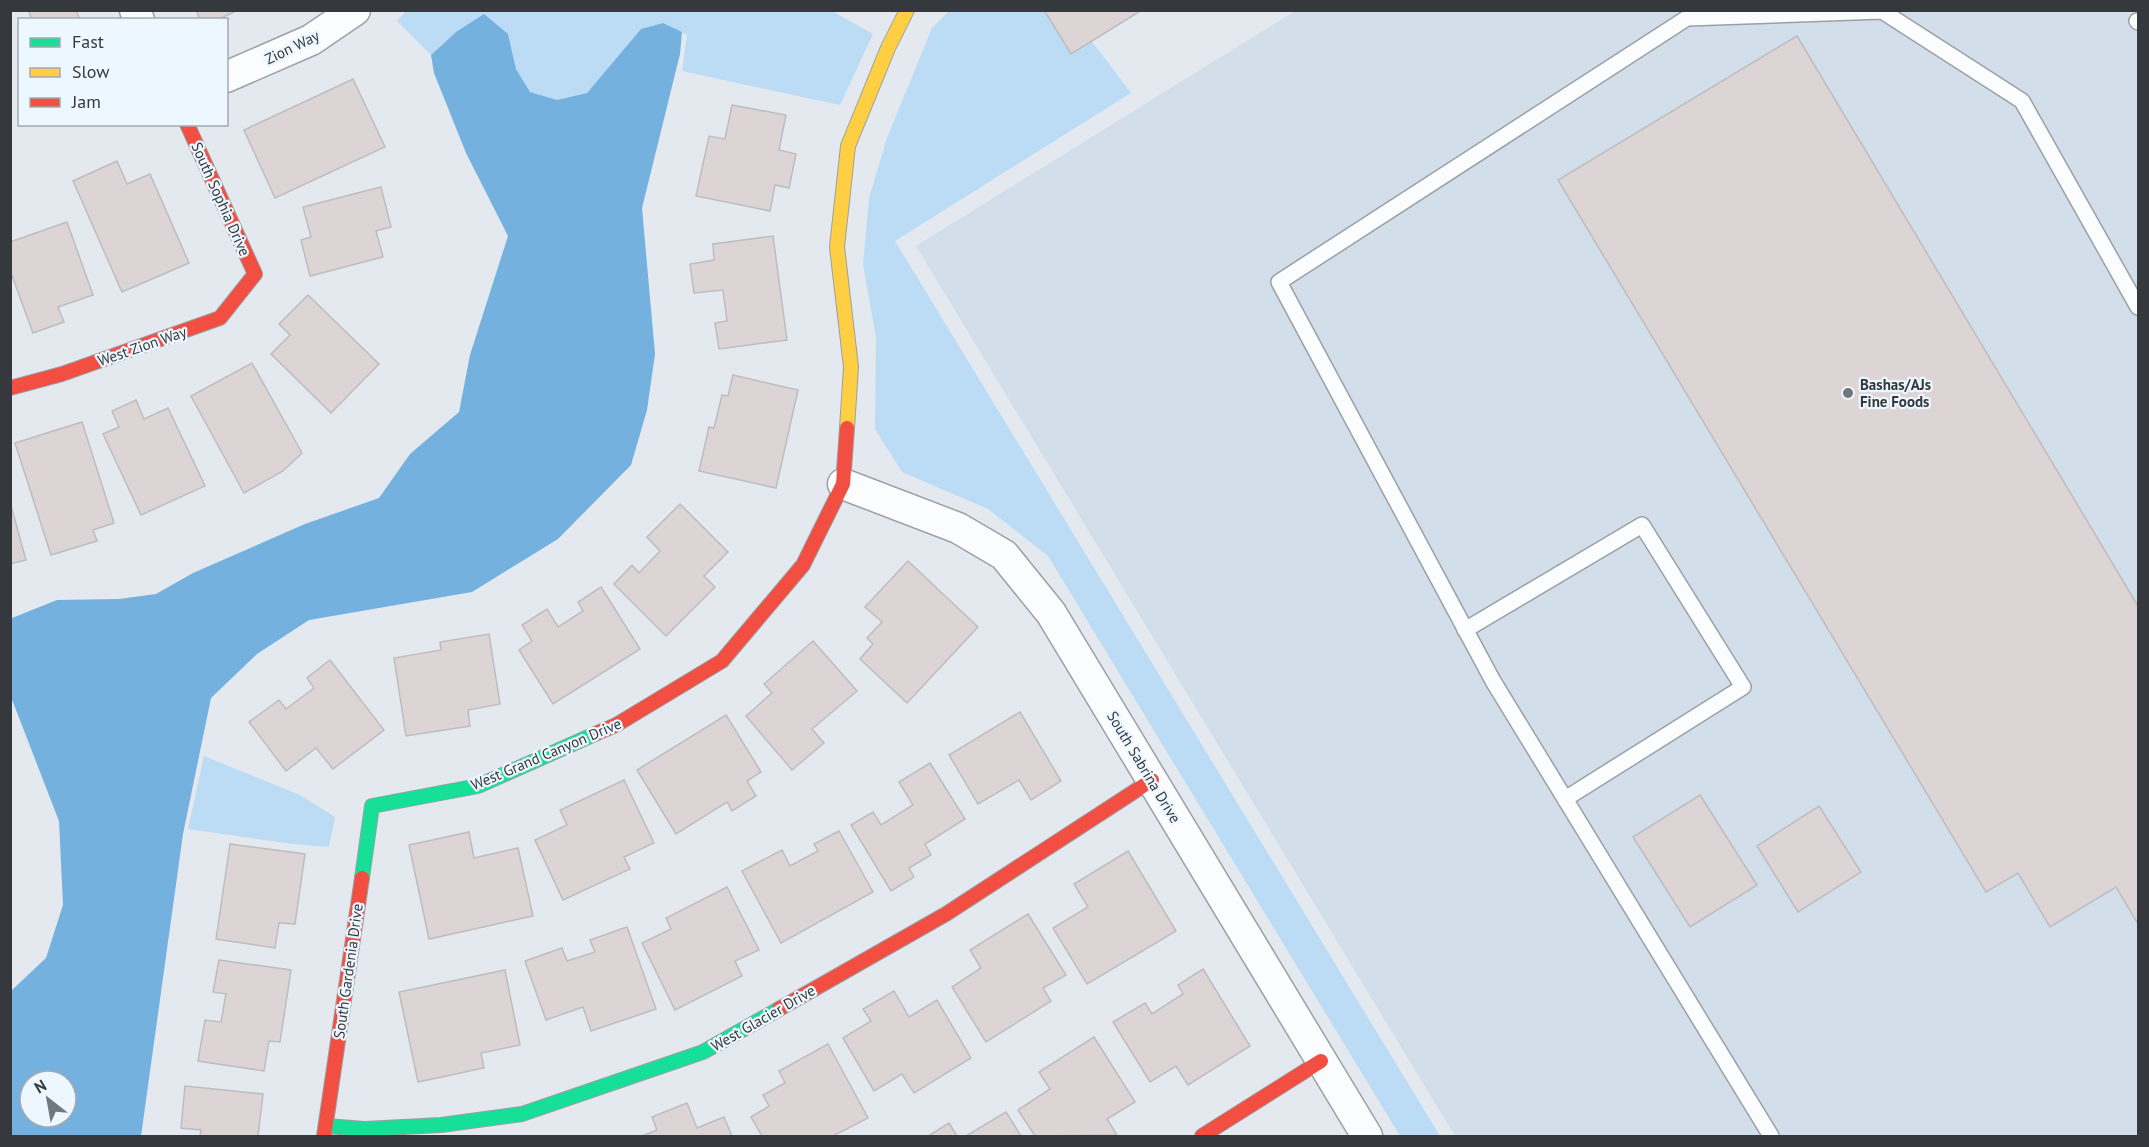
<svg xmlns="http://www.w3.org/2000/svg" width="2149" height="1147" font-family="'PT Sans',sans-serif">
<rect width="100%" height="100%" fill="#e3e9ef"/>
<!-- built -->
<path fill="#d2dee9" d="M1295 11H2138V1136H1455L916 246Z"/>
<!-- green -->
<g fill="#bcdcf6">
<path d="M407 10H830L873 34 840 105 682 71 687 35 663 23 641 29 587 93 557 100 530 92 516 69 508 34 456 32 431 55 397 21Z"/>
<path d="M949 11H1069L1131 93 895 241 1440 1136H1400L1048 556 988 509 902 472 875 429 876 338 863 264 869 198 887 138 932 28Z"/>
<path d="M204 756 300 795 335 817 329 847 293 844 188 829Z"/>
</g>
<!-- water -->
<path fill="#74b1de" fill-rule="evenodd" d="M484 14 508 34 516 69 530 92 557 100 587 93 641 29 663 23 682 32 680 54 642 208 655 354 647 410 631 465 558 539 472 592 309 620 257 654 211 698 183 834 141 1136H11V991L46 958 63 905 59 821 11 697V621L12 618 57 600 119 599 156 594 193 573 305 524 379 498 410 454 459 412 470 355 508 236 466 153 434 73 431 55 456 32ZM30 1081H66V1117H30Z"/>
<!-- building -->
<g fill="#ddd4d5" stroke="#bdbdc0" stroke-width="1.5">
<path d="M28 10H76L80 20H32Z"/>
<path d="M196 10H238L217 20H200Z"/>
<path d="M1044 10H1142L1071 54Z"/>
<path d="M1797 36 2138 606V924L2116 887 2050 927 2018 873 1986 892 1558 180Z"/>
<path d="M353 79 385 147 275 198 244 130Z"/>
<path d="M732 105 786 115 779 150 796 154 789 188 775 185 770 211 696 196 709 136 725 139Z"/>
<path d="M117 161 127 184 150 174 189 263 122 292 73 181Z"/>
<path d="M381 187 391 227 376 231 383 257 310 276 301 240 311 237 303 207Z"/>
<path d="M67 222 93 295 58 307 64 322 33 333 10 270V242Z"/>
<path d="M773 236 787 340 719 349 715 323 727 321 723 290 694 293 690 264 714 260 713 244Z"/>
<path d="M308 295 379 364 331 413 271 354 290 335 279 324Z"/>
<path d="M252 363 302 453 283 471 244 493 191 396Z"/>
<path d="M733 375 798 390 776 488 699 471 709 427 714 428 722 395 728 396Z"/>
<path d="M136 400 144 419 168 408 205 486 141 515 103 434 119 427 112 411Z"/>
<path d="M82 422 114 523 93 530 97 541 51 555 15 443Z"/>
<path d="M10 502 26 560 10 564Z"/>
<path d="M680 504 728 552 704 576 715 587 666 636 614 584 632 565 639 573 660 551 647 537Z"/>
<path d="M908 561 978 627 907 703 860 659 873 644 867 638 882 622 865 607Z"/>
<path d="M601 587 640 649 553 704 519 650 532 641 522 625 547 609 558 627 583 611 578 602Z"/>
<path d="M489 634 500 704 468 710 470 726 406 736 394 658 441 650 440 642Z"/>
<path d="M813 641 857 691 812 729 824 743 792 770 746 716 772 693 764 684Z"/>
<path d="M330 660 384 730 333 769 316 748 286 771 249 722 279 700 286 709 314 688 307 678Z"/>
<path d="M1020 712 1061 781 1031 800 1019 780 978 804 949 755Z"/>
<path d="M726 715 761 772 747 781 756 796 732 811 727 802 676 834 637 770Z"/>
<path d="M930 763 965 819 925 844 931 855 909 868 914 877 891 891 851 825 873 812 881 825 913 805 899 782Z"/>
<path d="M624 780 654 843 624 857 630 869 563 900 535 840 567 825 560 810Z"/>
<path d="M1700 795 1757 885 1690 927 1633 837Z"/>
<path d="M1819 806 1861 872 1798 912 1757 846Z"/>
<path d="M839 831 873 892 781 943 742 871 782 850 790 866 818 851 814 844Z"/>
<path d="M469 832 474 858 518 848 533 916 429 939 409 845Z"/>
<path d="M230 844 305 854 295 924 279 923 275 948 216 939Z"/>
<path d="M1128 851 1176 931 1087 984 1053 928 1088 907 1074 884Z"/>
<path d="M727 887 759 950 735 961 742 976 675 1010 642 943 671 929 666 918Z"/>
<path d="M1028 914 1066 975 1043 988 1051 1001 986 1042 952 987 981 968 970 950Z"/>
<path d="M627 927 656 1009 591 1031 583 1007 546 1020 525 961 562 948 567 961 595 952 590 940Z"/>
<path d="M219 960 291 970 280 1042 269 1041 264 1071 198 1061 205 1020 221 1022 226 994 213 992Z"/>
<path d="M1203 969 1250 1046 1188 1085 1176 1066 1150 1082 1113 1022 1145 1003 1152 1014 1183 994 1178 985Z"/>
<path d="M505 970 520 1045 481 1053 484 1068 418 1082 399 992Z"/>
<path d="M894 991 909 1017 937 1000 971 1058 914 1093 902 1074 874 1091 843 1038 871 1021 863 1009Z"/>
<path d="M1094 1037 1135 1102 1107 1119 1117 1135 1035 1136 1018 1110 1050 1089 1039 1072Z"/>
<path d="M828 1044 868 1118 833 1136H762L751 1117 769 1106 763 1095 785 1083 779 1071Z"/>
<path d="M185 1086 263 1094 258 1136H200L201 1130 181 1128Z"/>
<path d="M687 1103 697 1128 724 1117 732 1136H642L657 1130 652 1117Z"/>
<path d="M1006 1112 1021 1136H966Z"/>
<path d="M949 1123 957 1136H928Z"/>
</g>
<g fill="none" stroke-linecap="round" stroke-linejoin="round">
<defs>
<g id="lane">
<path d="M2137 21 2138 22"/>
<path d="M1465 630 1642 525 1743 687 1565 799"/>
<path d="M1771 1136 1493 681 1279 282 1687 18 1882 11 2022 101 2138 307"/>
</g>
<g id="street">
<path d="M135 10 139 20"/>
<path d="M226 77 311 40 355 10"/>
<path d="M843 484 958 528 1004 555 1051 613 1367 1136"/>
</g>
<g id="fast">
<path d="M362 878 372 806 478 786 595 734"/>
<path d="M326 1126 365 1129 441 1125 522 1114 703 1052 779 1009"/>
</g>
<path id="slow" d="M847 428 851 367 837 247 848 146 888 48 907 10"/>
<g id="jam">
<path d="M10 388 62 374 220 318 255 274 187 124"/>
<path d="M595 734 616 725 722 661 803 565 843 484 847 428"/>
<path d="M779 1009 946 914 1152 780"/>
<path d="M324 1136 362 878"/>
<path d="M1202 1136 1321 1061"/>
</g>
</defs>
<!-- lane casing -->
<use href="#lane" stroke="#9ba0a4" stroke-width="18"/>
<!-- street casing -->
<use href="#street" stroke="#9ba0a4" stroke-width="33"/>
<!-- fast casing -->
<use href="#fast" stroke="#9ba0a4" stroke-width="16"/>
<!-- slow casing -->
<use href="#slow" stroke="#9ba0a4" stroke-width="16"/>
<!-- jam casing -->
<use href="#jam" stroke="#9ba0a4" stroke-width="16"/>
<!-- lane -->
<use href="#lane" stroke="#fbfcfd" stroke-width="15"/>
<!-- street -->
<use href="#street" stroke="#fbfcfd" stroke-width="30"/>
<!-- fast -->
<use href="#fast" stroke="#16e098" stroke-width="14"/>
<!-- slow -->
<use href="#slow" stroke="#ffcf43" stroke-width="14"/>
<!-- jam -->
<use href="#jam" stroke="#f24e42" stroke-width="14"/>
</g>
<!-- markers -->
<circle fill="#72777b" stroke="#edf7ff" stroke-width="2" cx="1848" cy="393" r="6"/>
<g text-anchor="middle" dominant-baseline="central" stroke-width="4.5" stroke-linejoin="round" paint-order="stroke">
<!-- street labels -->
<g font-size="15" fill="#35393d" stroke="#edf7ff">
<text transform="translate(292 47) rotate(-26)">Zion Way</text>
<text transform="translate(221 199) rotate(66)">South Sophia Drive</text>
<text transform="translate(142 346) rotate(-19)">West Zion Way</text>
<text transform="translate(546 754) rotate(-23)">West Grand Canyon Drive</text>
<text transform="translate(1144 767) rotate(59)">South Sabrina Drive</text>
<text transform="translate(348 971) rotate(-82)">South Gardenia Drive</text>
<text transform="translate(763 1018) rotate(-30)">West Glacier Drive</text>
</g>
<!-- poi labels -->
<g font-size="15" font-weight="bold" fill="#35393d" stroke="#edf7ff" text-anchor="start">
<text x="1860" y="384">Bashas/AJs<tspan x="1860" dy="17">Fine Foods</tspan></text>
</g>
</g>
<!-- border -->
<rect width="2149" height="1147" fill="none" stroke="#35393d" stroke-width="24"/>
<!-- legend -->
<rect x="18" y="18" width="210" height="108" fill="#edf7ff" stroke="#a3abb1" stroke-width="1.5"/>
<rect x="30" y="38" width="30" height="9" fill="#16e098" stroke="#a3abb1" stroke-width="1.5"/>
<text x="72" y="48" font-size="18" fill="#35393d">Fast</text>
<rect x="30" y="68" width="30" height="9" fill="#ffcf43" stroke="#a3abb1" stroke-width="1.5"/>
<text x="72" y="78" font-size="18" fill="#35393d">Slow</text>
<rect x="30" y="98" width="30" height="9" fill="#f24e42" stroke="#a3abb1" stroke-width="1.5"/>
<text x="72" y="108" font-size="18" fill="#35393d">Jam</text>
<!-- north arrow -->
<g transform="translate(48 1099) rotate(329)"><circle r="28" fill="#edf7ff" stroke="#a3abb1" stroke-width="1.5"/>
<path d="M0-4.5L10 22L0 15L-10 22Z" fill="#72777b"/>
<text y="-9" font-size="16" font-weight="bold" text-anchor="middle" fill="#35393d">N</text>
</g>
</svg>
